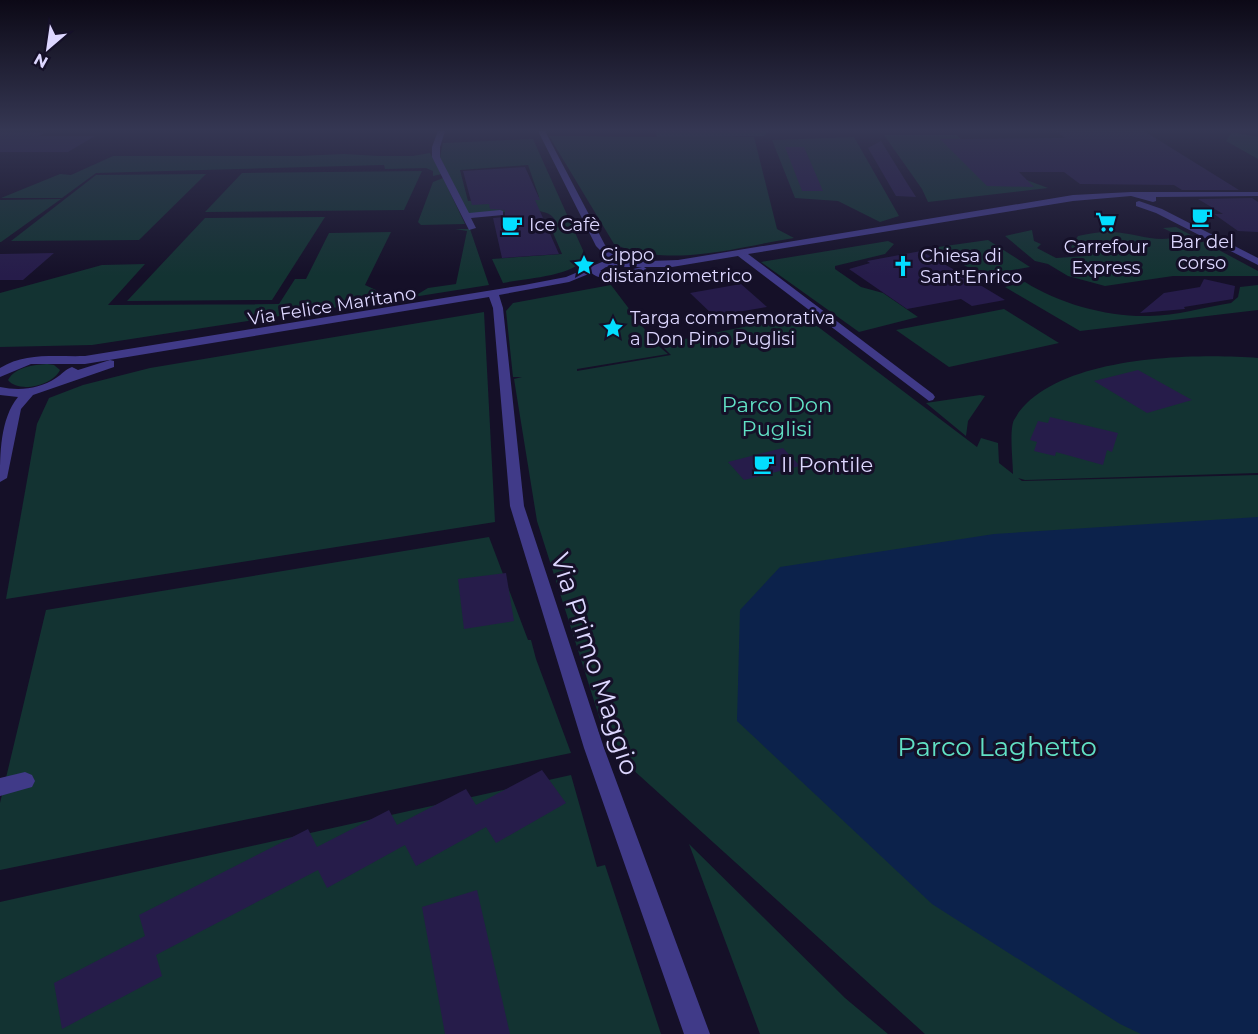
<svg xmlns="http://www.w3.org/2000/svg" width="1258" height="1034" font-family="Montserrat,sans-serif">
<rect width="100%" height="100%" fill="#151028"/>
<!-- green -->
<g fill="#133332" fill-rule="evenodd">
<path d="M656 131H769L764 136 705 137H754L777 229 794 238C736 247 670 269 614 244L549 136 657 137Z"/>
<path d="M1232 132 1258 137V159L1226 141Z"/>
<path d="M884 135H957L982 163 1048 188 928 202 922 189Z"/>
<path d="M854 137 899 216 880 222 838 201 795 198 772 140Z"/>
<path d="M533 139 586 257C573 277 526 278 503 283L492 259 562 254 548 221 555 220C550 212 543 212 534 210L468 215 440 157 443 143ZM528 165 539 197 468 201 460 170Z"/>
<path d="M430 153 442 174 433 176V171L426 168 385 169 384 165 96 173 62 198H1L60 174 71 175 113 156H300L344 154 378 156H413Z"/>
<path d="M422 171 404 210 205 212 242 173Z"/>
<path d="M206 174 139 240 11 241 96 175Z"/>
<path d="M443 178 465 224 421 225 418 222 433 182Z"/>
<path d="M61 199 1 242H0V200Z"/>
<path d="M325 217 272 300 127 301 205 218Z"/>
<path d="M1176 227 1258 271V276H1173L1105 286 1068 276 1048 264 1035 261 1005 236 1032 230 1034 241 1041 244 1037 248 1056 258 1086 256 1071 247 1078 236C1089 234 1101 231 1112 232 1137 233 1157 244 1179 236L1163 228Z"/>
<path d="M455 229H470L489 285 413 297 428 288 456 284 467 231Z"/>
<path d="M391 232 365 285 376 290 384 300 92 345 0 347V293L102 265 145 264 108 305 279 304 295 279H306L329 233Z"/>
<path d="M988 240 1030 267 983 275 931 248Z"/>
<path d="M888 241 894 244 885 254 835 266V269L861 287 883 293 918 317 859 332 761 262Z"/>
<path d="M1025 282C1060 304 1107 317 1149 316 1176 316 1205 307 1231 303L1238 297 1240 287 1258 285V310L1080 331 1005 287Z"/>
<path d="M611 285 655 343 668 354 577 369V371L671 355 660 344 783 319 817 326 977 447 981 438 998 443 999 463 1013 474C1013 462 1009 430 1014 420 1050 355 1194 353 1258 358V473L1025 480 1018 478 1022 481 1258 475V1034H925L609 748 537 521 514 379 522 377H513L506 311 513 303Z"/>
<path d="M1004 309 1059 343 949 367 896 330Z"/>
<path d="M484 312 495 522 6 599 37 424 49 398 83 385 150 368Z"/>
<path d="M47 364 54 365 60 370C53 385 19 394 8 380 15 367 33 365 47 364Z"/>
<path d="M980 395 985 396 968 421 966 436 926 403Z"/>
<path d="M489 537 528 640H531L536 659 571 753 0 870V803L46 610Z"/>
<path d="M571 775 597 867 605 865 661 1034H0V902Z"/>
<path d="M689 844 845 998 888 1034H760Z"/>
</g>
<!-- water -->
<path fill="#0c224b" d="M1258 517V1034H1141L1120 1024 932 904 737 721 740 610 780 567 994 534Z"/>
<!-- building -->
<g fill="#261c4a">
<path d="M1056 131H1144L1239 190H1182L1174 185 1080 184 1064 172H1019L1034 187 987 186 940 139 1065 138Z"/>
<path d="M0 132H46L39 136H95L68 152H0Z"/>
<path d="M881 141 907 183 916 197 896 196 868 148Z"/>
<path d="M785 147H804L823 191H802Z"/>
<path d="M525 167 540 200H535L559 254 502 258 493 218 505 217V210L490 209 489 204 472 205 463 171Z"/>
<path d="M1252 198 1258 202V232L1238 231 1214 214H1223L1198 199Z"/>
<path d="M921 251 960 273 1005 300 972 306 961 299 907 309 849 269 870 263 867 261Z"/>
<path d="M54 253 23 280H0V254Z"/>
<path d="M1204 279 1235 286 1233 299 1184 307 1185 309 1140 313 1164 293 1200 287Z"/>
<path d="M741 284 767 307 714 316 690 293Z"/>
<path d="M1138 370 1192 400 1147 413 1094 381Z"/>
<path d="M1050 417 1118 433 1112 452 1107 450 1103 465 1056 452 1055 456 1034 451 1037 442 1030 440 1038 421 1048 423Z"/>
<path d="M783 448 800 466 744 480 728 462Z"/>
<path d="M506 573 514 621 464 629 458 579Z"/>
<path d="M542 770 566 803 496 843 486 827 416 866 405 845 327 888 318 870 156 955 162 976 62 1029 54 983 145 936 139 915 308 829 317 847 389 810 397 825 466 789 476 805Z"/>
<path d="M477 890 510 1034H445L422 907Z"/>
</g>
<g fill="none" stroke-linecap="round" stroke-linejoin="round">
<!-- minor -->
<g fill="#403a88" fill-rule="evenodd">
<path d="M438 131H445L440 147V157L469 213 500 210 503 211V215L471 218 476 228 469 230 432 157V147Z"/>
<path d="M538 131H545L605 245 622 262 678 260 1073 195 1131 192H1258V196L1156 197V201L1153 202 1131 196 1073 201 748 254 933 394 935 397 933 400 929 401 738 256 672 267H644L648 270 646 272C628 277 608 285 591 273L569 282 499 295 503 308 524 506 604 748 710 1034H684L584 748 510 506 493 308 489 297 85 364H31L0 377V368C26 352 56 357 85 356L524 285 566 277 602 262 611 261 596 246ZM606 267H642L612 274 600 271Z"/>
<path d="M1139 201 1162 209 1258 258V265L1156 213 1136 206V202Z"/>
<path d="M110 360 114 361V367L33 395 21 409 7 478 0 482C0 454 0 419 18 397L0 395V387C20 391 39 389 56 378 62 374 66 369 72 367L78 370Z"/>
<path d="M25 772 32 775 35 781 32 787 0 796V778Z"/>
</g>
</g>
<!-- sky -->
<linearGradient id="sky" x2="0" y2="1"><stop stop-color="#0c0916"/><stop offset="0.47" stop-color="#353753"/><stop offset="1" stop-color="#353753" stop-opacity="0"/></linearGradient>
<rect width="1258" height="276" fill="url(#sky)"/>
<!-- icons -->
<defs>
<symbol id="cafe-bare" viewBox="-9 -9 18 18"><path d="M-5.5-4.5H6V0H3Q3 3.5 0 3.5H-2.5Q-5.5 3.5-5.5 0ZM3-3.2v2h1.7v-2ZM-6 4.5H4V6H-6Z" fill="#03deff" stroke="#151028" stroke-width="2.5" paint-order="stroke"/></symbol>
<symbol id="supermarket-bare" viewBox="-9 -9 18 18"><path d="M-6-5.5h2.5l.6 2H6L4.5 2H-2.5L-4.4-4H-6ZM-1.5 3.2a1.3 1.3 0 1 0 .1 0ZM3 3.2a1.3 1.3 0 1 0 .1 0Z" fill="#03deff" stroke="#151028" stroke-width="2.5" paint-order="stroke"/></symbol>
<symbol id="sight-bare" viewBox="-9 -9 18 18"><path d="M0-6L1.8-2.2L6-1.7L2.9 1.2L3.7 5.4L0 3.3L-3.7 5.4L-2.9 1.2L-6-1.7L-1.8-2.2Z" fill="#03deff" stroke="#151028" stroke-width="2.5" paint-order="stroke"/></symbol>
<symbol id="church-bare" viewBox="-9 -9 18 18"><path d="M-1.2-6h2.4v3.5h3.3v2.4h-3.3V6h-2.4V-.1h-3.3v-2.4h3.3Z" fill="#03deff" stroke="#151028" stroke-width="2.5" paint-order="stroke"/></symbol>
</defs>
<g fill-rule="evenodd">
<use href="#cafe-bare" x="1187" y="202" width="30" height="30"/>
<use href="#supermarket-bare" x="1091" y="207" width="30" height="30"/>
<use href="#cafe-bare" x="497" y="210" width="30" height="30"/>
<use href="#sight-bare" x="569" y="250" width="30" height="30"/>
<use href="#church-bare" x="888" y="251" width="30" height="30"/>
<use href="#sight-bare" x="598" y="313" width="30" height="30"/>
<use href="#cafe-bare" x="749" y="449" width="30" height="30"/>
</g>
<g text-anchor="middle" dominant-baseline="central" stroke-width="6" stroke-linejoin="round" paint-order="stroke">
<!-- far-poi labels -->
<g font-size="18" fill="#ddd7ff" stroke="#151028" text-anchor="start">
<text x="529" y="225">Ice Cafè</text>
<text x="1202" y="242" text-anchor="middle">Bar del<tspan x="1202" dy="21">corso</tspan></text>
<text x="1106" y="247" text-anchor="middle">Carrefour<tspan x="1106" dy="21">Express</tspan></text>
<text x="601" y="255">Cippo<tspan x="601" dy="21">distanziometrico</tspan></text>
<text x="920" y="256">Chiesa di<tspan x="920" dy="21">Sant'Enrico</tspan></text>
<text x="630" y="318">Targa commemorativa<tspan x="630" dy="21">a Don Pino Puglisi</tspan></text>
</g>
<!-- far-street labels -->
<g font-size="18" fill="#ddd7ff" stroke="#151028">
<text transform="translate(332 306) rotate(-9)">Via Felice Maritano</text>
</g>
<!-- park labels -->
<g font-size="21" fill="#61e1c5" stroke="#151028">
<text x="777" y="404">Parco Don<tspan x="777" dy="24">Puglisi</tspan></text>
</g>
<!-- poi labels -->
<g font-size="21" fill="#ddd7ff" stroke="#151028" text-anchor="start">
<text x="781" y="464">Il Pontile</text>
</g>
<!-- near-street labels -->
<g font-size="26" fill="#ddd7ff" stroke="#151028">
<text transform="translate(595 664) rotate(72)">Via Primo Maggio</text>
</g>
<!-- near-park labels -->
<g font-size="26" fill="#61e1c5" stroke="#151028">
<text x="997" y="747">Parco Laghetto</text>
</g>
</g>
<!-- north arrow -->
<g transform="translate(48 48) rotate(209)" stroke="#151028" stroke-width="4.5" paint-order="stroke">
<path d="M0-4.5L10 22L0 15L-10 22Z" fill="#ddd7ff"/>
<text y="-9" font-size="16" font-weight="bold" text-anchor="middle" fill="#ddd7ff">N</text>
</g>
</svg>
